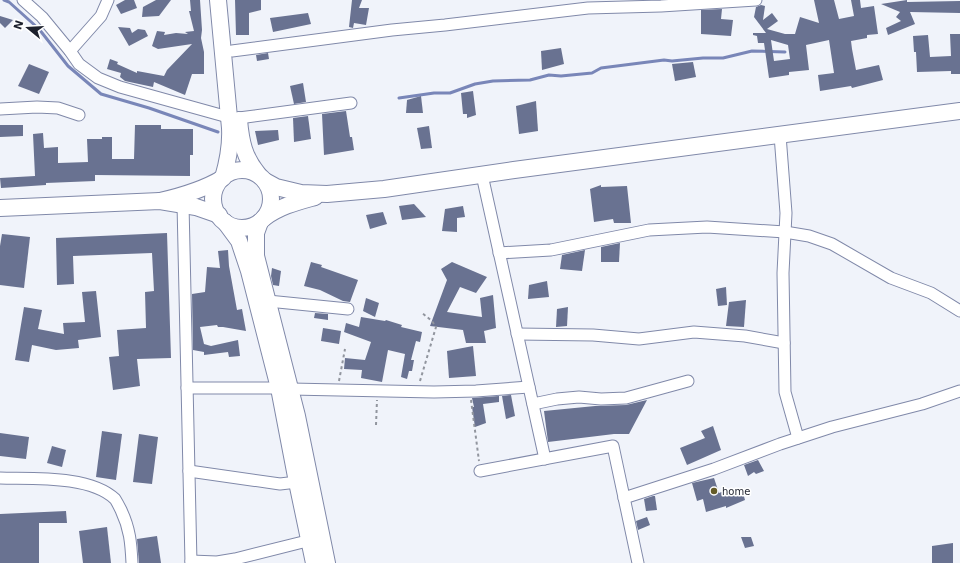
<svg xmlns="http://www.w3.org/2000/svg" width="960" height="563" font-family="'DejaVu Sans',sans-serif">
<rect width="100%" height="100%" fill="#f0f3fa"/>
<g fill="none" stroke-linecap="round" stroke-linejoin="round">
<!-- stream -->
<g stroke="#7986b8" stroke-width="3">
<path d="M4 0 9 2 39 29 68 66 101 94 149 108 218 132"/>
<path d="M399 98 434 93H450L475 84 493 81 530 80 549 75 561 76 592 73 601 68 664 60 672 61 703 58H723L752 51 785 52"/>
</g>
</g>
<!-- building -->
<g fill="#697291" fill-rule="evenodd">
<path d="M125 0H134L137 8 121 14 116 5Z"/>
<path d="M156 0H171L159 16 142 17 143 7Z"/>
<path d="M190 0H200L202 30 201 38 204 52V74H192L185 95 154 82 153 87 125 81 120 77 121 73 107 69 110 59 118 62 117 64 137 73V71L164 76 167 70 192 44 158 49 152 46 157 31 165 32 164 35 176 33 188 34 185 32 194 31 189 11H191Z"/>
<path d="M235 0H261V10L249 13V35H236Z"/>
<path d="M352 0H362L359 8H369L366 25 354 23 353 28 349 27Z"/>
<path d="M814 0H834L839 19 854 16 851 0H860L861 8 874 6 878 34 867 35V38L851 41 852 49 856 70 879 65 883 80 852 88 851 86 820 91 818 75 834 73 829 40 806 45 809 70 789 72V75L769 78 764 43H758L757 36 753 35V33H766L754 17 756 7 761 5 765 6 763 20 772 13 778 21 767 29 785 34H795L800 17 819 23ZM771 40 788 45 790 59 774 61Z"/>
<path d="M907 0V2L960 1V13L910 12 915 24 888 35 886 28 901 21 896 17 900 12 881 4Z"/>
<path d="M722 9 721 19 733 20 731 36 701 34V10Z"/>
<path d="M308 13 311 24 273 32 270 18Z"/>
<path d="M0 16 13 20 5 28 0 23Z"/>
<path d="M118 27 130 28 132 33 138 29 145 30 148 36 129 46Z"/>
<path d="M950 34H960V74H951V71L917 72 916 52H914L913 36 928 35 930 57 951 56Z"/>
<path d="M561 48 564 64 542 70 541 51Z"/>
<path d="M268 53 269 59 257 61 256 55Z"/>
<path d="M693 62 696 77 675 81 672 64Z"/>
<path d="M29 64 49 72 39 94 18 86Z"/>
<path d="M303 83 306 102 294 104 290 86Z"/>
<path d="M473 91 476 115 467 118V114H463L461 93Z"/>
<path d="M421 96 423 113H406L407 100Z"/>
<path d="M536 101 538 131 519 134 516 106Z"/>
<path d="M346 111 350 137H352L354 150 324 155 322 114Z"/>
<path d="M308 116 311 139 294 142 293 118Z"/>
<path d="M0 125H23V136L0 137Z"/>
<path d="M135 125H161V129H193V155H190V176L95 175V181L46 183V185L1 188 0 178 35 176 33 134 43 133 44 148 58 147V163L88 162 87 139H102V137H112V159H134Z"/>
<path d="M429 126 432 148 421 149 417 128Z"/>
<path d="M278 130 279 140 258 145 255 131Z"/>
<path d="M601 185V187L627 186 631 223H614L613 219 594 222 590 189Z"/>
<path d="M414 204 426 217 402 220 399 206Z"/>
<path d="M463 206 465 217 457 218V232L442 231 445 209Z"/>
<path d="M383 212 387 224 370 229 366 215Z"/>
<path d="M167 233 171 358 137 359 140 386 113 390 109 357 119 356 117 330 146 328 145 292 154 291 152 253 73 256 74 284 57 285 56 238Z"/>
<path d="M2 234 30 237 24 288 0 285V246Z"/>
<path d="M620 243 619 262H601V247Z"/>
<path d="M228 250 229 266 237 310 242 309 246 331 223 327H218L217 325 200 327 204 344 211 346 238 340 240 356 229 357 228 352 204 355V352L193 350 192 294 205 292 207 267 220 268 218 251Z"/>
<path d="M585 250 582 271 560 269 562 255Z"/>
<path d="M311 262 322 265 321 267 358 280 350 302 343 301 320 290 304 286Z"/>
<path d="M452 262 487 277 476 293 460 287 447 312 482 317 480 298 493 295 496 328 484 331 486 343H466L463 330 430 326 447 280 441 269Z"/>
<path d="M272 268 281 271 279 286 273 285 271 276Z"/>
<path d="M547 281 549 297 528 299 529 285Z"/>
<path d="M726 287 727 305 718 306 716 289Z"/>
<path d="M96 291 101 337 78 340 79 348 56 350 32 345 29 362 15 360 24 307 42 310 38 329 64 334 63 323 85 322 82 292Z"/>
<path d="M366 298 379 303 375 317 363 311Z"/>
<path d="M746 300 744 327 726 326 729 302Z"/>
<path d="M568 307 567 326 556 327 557 309Z"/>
<path d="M315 313 328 314V320L314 318Z"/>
<path d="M361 317 385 321 386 320 402 325 401 327 422 332 420 342 416 341 411 360H414L412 371H409L407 379 401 377 405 354 388 350 382 382 361 378 362 370 344 369 345 358 365 360 371 342 344 332 346 323 359 327Z"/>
<path d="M323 328 341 331 339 344 321 341Z"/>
<path d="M473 346 476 376 449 378 447 351Z"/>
<path d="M511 395 515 416 506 419 502 396Z"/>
<path d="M499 396V402L483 404 486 423 475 427 472 407H474L472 398Z"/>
<path d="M647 400 629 434H614L548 442 544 411 595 406 626 405Z"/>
<path d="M713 426 721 450 687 465 680 448 705 438 701 431Z"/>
<path d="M102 431 122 434 116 480 96 477Z"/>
<path d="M0 433 29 437 26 459 0 456Z"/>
<path d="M139 434 158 437 152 484 133 482Z"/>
<path d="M52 446 66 450 62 467 47 463Z"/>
<path d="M758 460 764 471 756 474 754 472 748 476 744 465Z"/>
<path d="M714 478 719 493 729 489 731 494 742 489 745 500 726 508V506L706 512 703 499 697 501 692 483Z"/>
<path d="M653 496H655L657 510 646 511 644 499Z"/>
<path d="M66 511 67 523H39V563H0V514Z"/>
<path d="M647 517 650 525 638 530 636 521Z"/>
<path d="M107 527 111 563H83L79 531Z"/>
<path d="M157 536 161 563H139L137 539Z"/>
<path d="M741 537H751L754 546 745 548Z"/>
<path d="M953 543V563H932V546Z"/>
</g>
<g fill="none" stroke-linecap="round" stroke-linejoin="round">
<defs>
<g id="minor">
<path d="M23 0 42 17 70 51 79 64 98 78 120 87 228 117"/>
<path d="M70 51 101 16 108 0"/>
<path d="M232 51 392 30 445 25 588 8 661 6 756 0"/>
<path d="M0 109 37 107 58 108 79 115"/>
<path d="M239 118 351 103"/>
<path d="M780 135 786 213 783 273 785 392 798 438"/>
<path d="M482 175 545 459"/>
<path d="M183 204 191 563"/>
<path d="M499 253 551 250 649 230 707 227 785 232 809 236 832 244 891 278 931 293 960 311"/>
<path d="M268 301 348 309"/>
<path d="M517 334 593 335 639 339 694 332 745 336 784 343"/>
<path d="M187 388H279"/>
<path d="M291 389 434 392 476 391 529 387"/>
<path d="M533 404 557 399 579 397 601 399 626 398 688 381"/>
<path d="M189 471 280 484 297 482"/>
<path d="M480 471 613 446 638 563"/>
<path d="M0 478C32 479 90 475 115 499 117 502 119 506 121 510 130 529 131 543 132 563"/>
<path d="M624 498 714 469 780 444 832 427 922 404 960 391"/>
<path d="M191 561 217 562 235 559 303 542 310 543"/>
</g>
<g id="secondary">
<path d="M239 120C241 142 244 157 258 174"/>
<circle cx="242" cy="199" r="29"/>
<path d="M265 181 276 187 301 193 327 194 384 189 514 170 960 111"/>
<path d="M160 201C182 196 203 190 223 178 228 161 231 146 230 128L218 0"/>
<path d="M0 208 160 201 196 207 219 215"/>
<path d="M264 218C280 206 297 202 315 197"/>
<path d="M225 222 239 241 249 271 279 388 297 482 314 563"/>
<path d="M260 222 256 233V256L297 416 327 563"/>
</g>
</defs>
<!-- minor casing -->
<use href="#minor" stroke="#8089a9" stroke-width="13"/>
<!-- secondary casing -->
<use href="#secondary" stroke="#8089a9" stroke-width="18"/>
<!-- path -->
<g stroke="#91959e" stroke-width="2" stroke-dasharray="3 3" stroke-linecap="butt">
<path d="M339 381 345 349"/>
<path d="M420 381 436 327 432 321 422 313"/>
<path d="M471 400 479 461"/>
<path d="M376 425 377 400"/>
</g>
<!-- minor -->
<use href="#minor" stroke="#fff" stroke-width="11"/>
<!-- secondary -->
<use href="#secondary" stroke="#fff" stroke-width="16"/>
</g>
<!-- markers -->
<circle fill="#645b27" stroke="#fff" stroke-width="1.5" cx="714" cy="491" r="4"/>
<g text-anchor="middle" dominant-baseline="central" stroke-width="3" stroke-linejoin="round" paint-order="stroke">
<!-- poi labels -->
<g font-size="10" fill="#1d212d" stroke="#fff" text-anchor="start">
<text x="722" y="491">home</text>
</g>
</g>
<!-- north arrow -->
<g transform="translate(28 28) rotate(288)" stroke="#ffffff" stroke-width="3" paint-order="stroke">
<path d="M0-3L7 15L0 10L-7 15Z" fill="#1d212d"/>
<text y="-6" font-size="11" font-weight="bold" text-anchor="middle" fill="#1d212d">N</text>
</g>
</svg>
